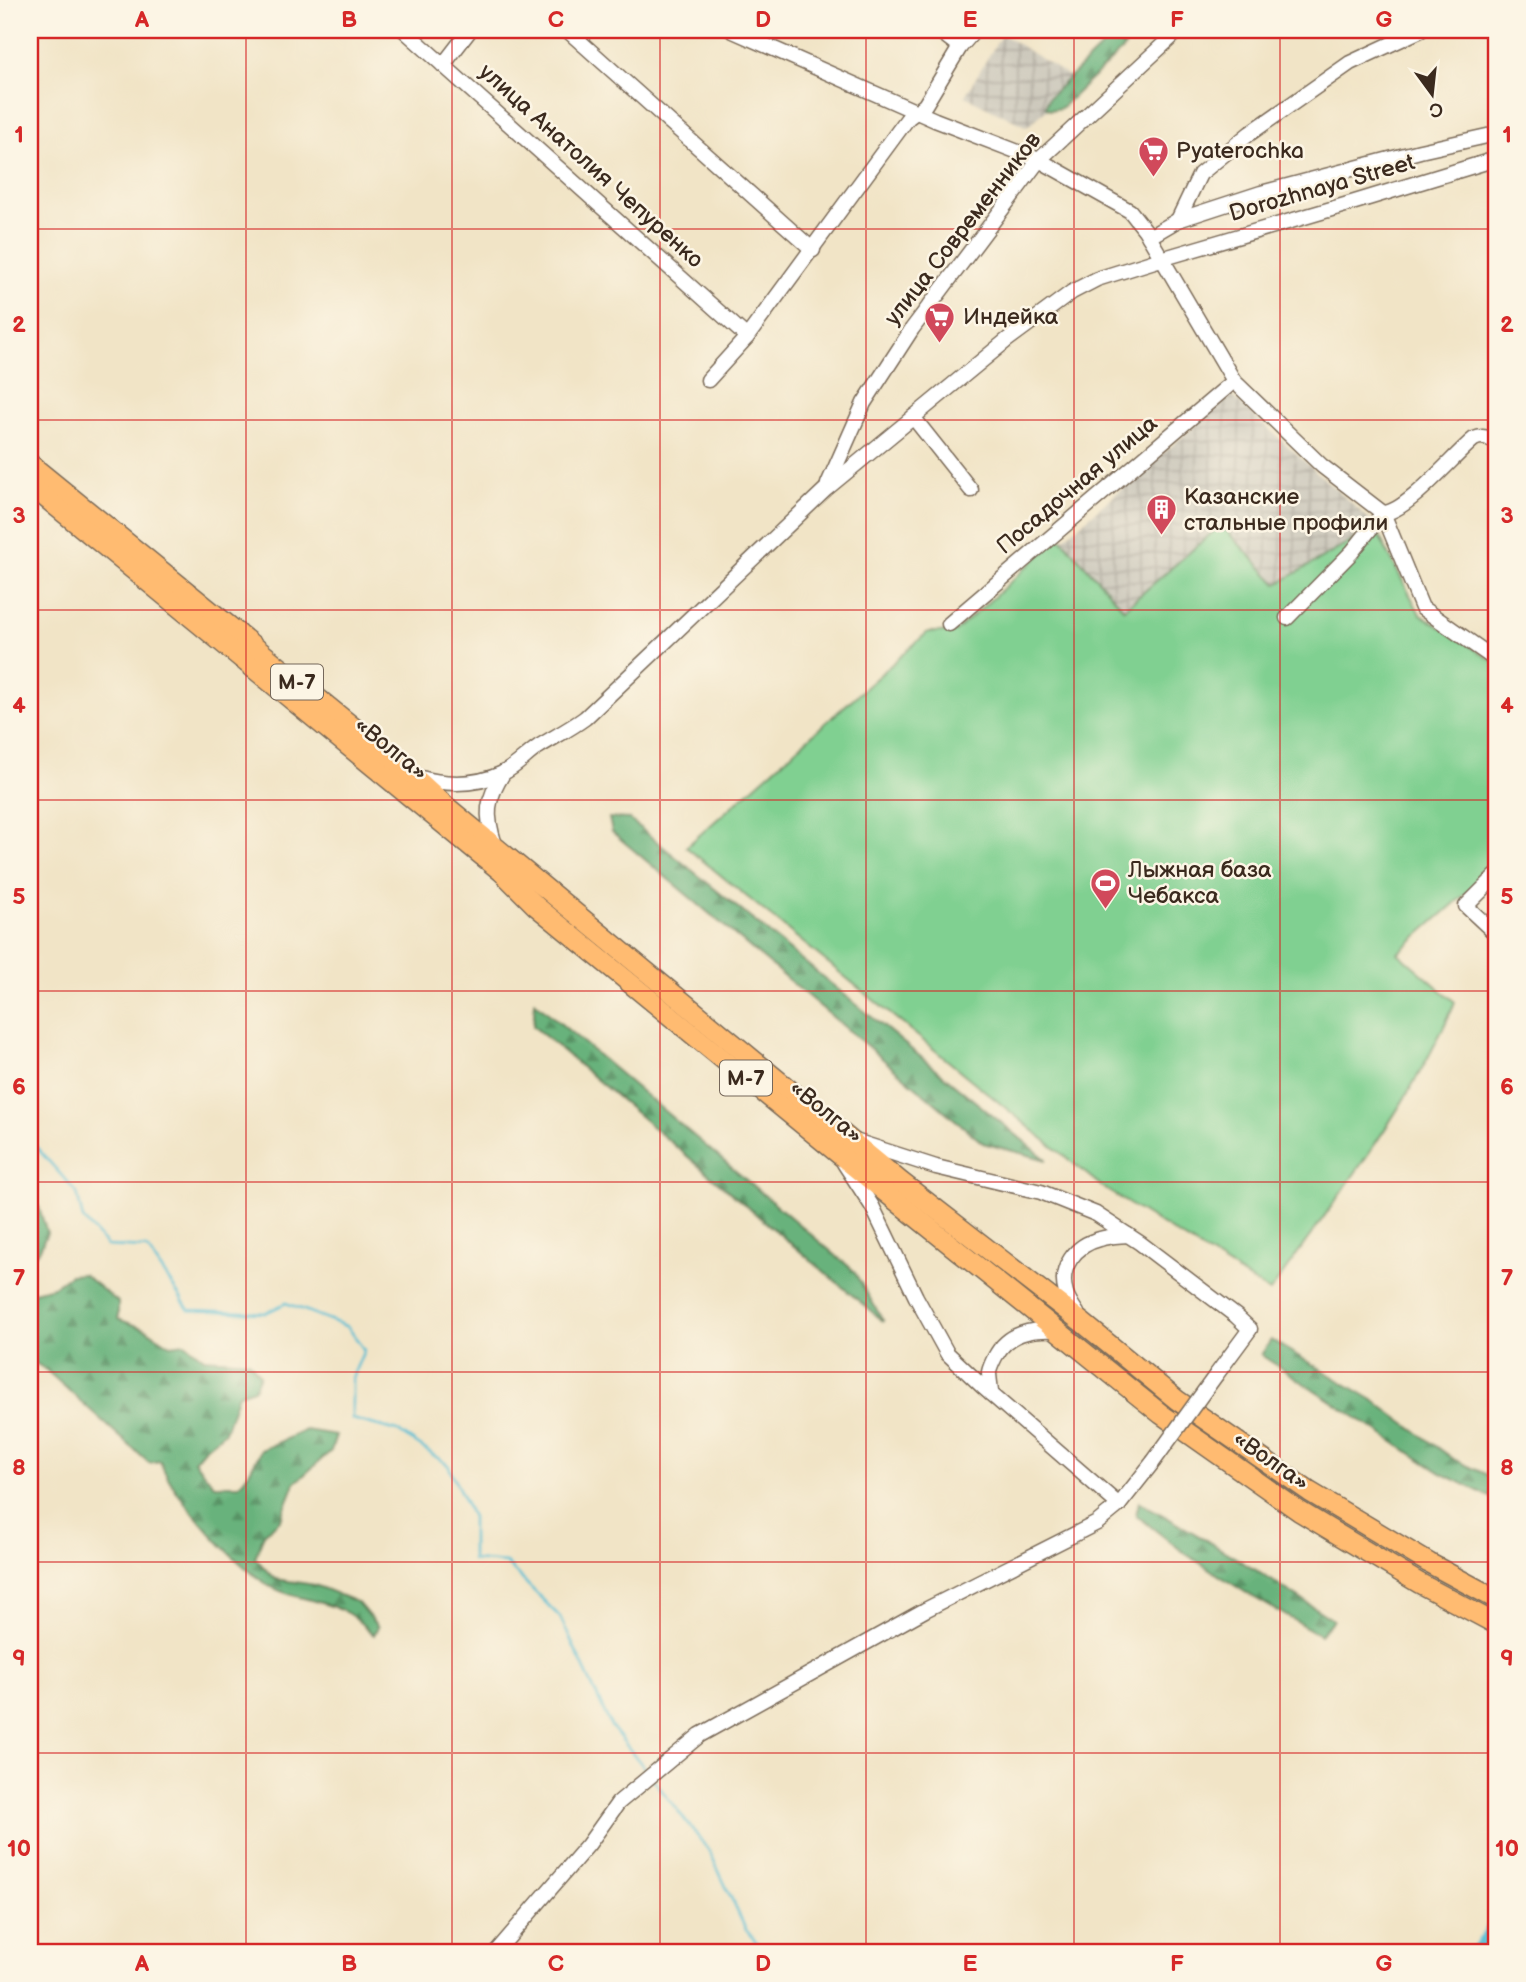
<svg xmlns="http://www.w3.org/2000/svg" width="1526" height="1982" font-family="'Balsamiq Sans',sans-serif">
<defs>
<pattern id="industrial-grid" width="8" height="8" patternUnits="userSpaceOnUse" patternTransform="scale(1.75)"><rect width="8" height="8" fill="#c8c4b8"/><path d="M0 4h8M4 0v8" fill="none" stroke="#a49f95"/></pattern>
<pattern id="forest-firs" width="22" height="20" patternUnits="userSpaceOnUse" patternTransform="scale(1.75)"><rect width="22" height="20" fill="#68b27b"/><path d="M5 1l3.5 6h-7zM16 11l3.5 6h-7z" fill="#579164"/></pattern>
</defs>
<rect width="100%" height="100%" fill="#fcf5e5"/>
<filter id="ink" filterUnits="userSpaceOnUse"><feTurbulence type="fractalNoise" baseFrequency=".0143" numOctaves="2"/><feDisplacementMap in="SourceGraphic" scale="14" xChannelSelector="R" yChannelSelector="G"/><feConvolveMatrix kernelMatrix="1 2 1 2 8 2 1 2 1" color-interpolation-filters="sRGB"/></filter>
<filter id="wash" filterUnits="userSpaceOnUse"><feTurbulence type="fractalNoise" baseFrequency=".00686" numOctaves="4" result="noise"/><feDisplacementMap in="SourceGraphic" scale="28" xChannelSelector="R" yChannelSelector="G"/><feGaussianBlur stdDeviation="1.57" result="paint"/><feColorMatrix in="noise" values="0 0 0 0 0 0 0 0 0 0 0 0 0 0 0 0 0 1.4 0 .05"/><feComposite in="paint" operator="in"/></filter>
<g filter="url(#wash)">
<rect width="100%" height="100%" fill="#f1e4c6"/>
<!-- industrial -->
<g fill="url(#industrial-grid)">
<path d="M1002 34 1078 82 1027 127 965 96Z"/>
<path d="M1231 395 1371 521 1285 607 1250 713 1099 600 1055 546Z"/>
</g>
<!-- forest -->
<g fill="url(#forest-firs)" stroke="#526e4c" stroke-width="2">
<path d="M1116 33 1125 47 1061 108 1050 110 1045 107 1049 97Z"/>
<path d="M609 818 629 819 1047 1160 983 1143 612 832Z"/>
<path d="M535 1002 853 1270 884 1322 533 1026Z"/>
<path d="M30 1199 39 1207 47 1233 39 1251 30 1258Z"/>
<path d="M83 1274 118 1302V1319L145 1329 171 1345 185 1343 204 1358 249 1361 260 1375 254 1389 238 1394 225 1432 204 1449 194 1461 214 1485H239L250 1471 261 1450 306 1430 336 1435 331 1451 295 1483 281 1519 264 1534 255 1558 275 1579 315 1585 357 1602 378 1627 374 1635C366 1628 358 1620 349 1614 327 1601 301 1600 278 1590 244 1576 171 1495 160 1461L149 1463 45 1369 30 1360V1293L53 1287 70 1275Z"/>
<path d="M1271 1340 1376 1402 1455 1460 1496 1479V1500L1441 1473 1261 1355Z"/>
<path d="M1139 1502C1206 1538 1269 1578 1333 1620L1320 1635 1248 1594 1186 1554 1136 1515Z"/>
</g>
<!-- green -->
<path fill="#80d091" stroke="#5e7d58" stroke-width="2" d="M1221 525 1277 584 1375 528 1420 614 1496 663V867L1398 953 1455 1002C1410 1107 1335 1199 1270 1292L1105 1189 686 847 928 632H955L1060 537 1124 609Z"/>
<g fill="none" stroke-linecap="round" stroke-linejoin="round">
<!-- stream -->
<g stroke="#56bdd3" stroke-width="2.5">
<path d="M30 1140 77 1193 83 1219 107 1246 147 1248 189 1310 265 1313 286 1303 348 1327 364 1350 352 1378V1419L398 1431 448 1465 472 1517V1560L506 1563 560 1617 611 1726 647 1771"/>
<path d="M653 1779 710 1852 746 1930 765 1952"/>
</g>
<!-- river -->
<path stroke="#56bdd3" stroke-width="16" d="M1479 1952 1496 1926"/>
</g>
</g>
<g filter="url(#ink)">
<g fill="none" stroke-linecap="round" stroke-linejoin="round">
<defs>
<g id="minor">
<path d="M404 30 747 337"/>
<path d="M567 30 813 250"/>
<path d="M731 30 935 120 1039 160 1130 211 1145 230 1234 381 1322 466 1383 513 1422 608 1496 660"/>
<path d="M938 30 960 47"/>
<path d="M443 65 470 30"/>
<path d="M1178 220 1200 174 1249 134 1350 63 1421 30"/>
<path d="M1149 237 1178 220 1261 193 1420 151 1496 134"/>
<path d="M708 380 747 337 908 118 925 105 960 47 975 30"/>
<path d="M913 417 971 490"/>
<path d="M828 484 864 403 912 329 1039 160 1179 30"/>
<path d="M1287 618 1352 552 1383 513C1406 513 1454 455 1474 439 1483 435 1488 437 1496 443"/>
<path d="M949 624 1234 381"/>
<path d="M417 777C445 785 475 786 503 773 516 767 526 755 538 747 554 737 570 729 585 718L826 489 1007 340 1072 292 1097 279 1161 259 1345 205 1496 159"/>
<path d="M495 845C485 814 486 800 504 772"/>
<path d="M1496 876 1466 906 1496 934"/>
<path d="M855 1141 936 1167 1041 1192 1096 1214 1140 1243 1236 1316 1250 1329 1216 1375"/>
<path d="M844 1163 872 1206 916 1297 947 1353 983 1387 1119 1505"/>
<path d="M1077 1313C1073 1307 1068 1300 1066 1293 1058 1268 1075 1245 1100 1239 1109 1236 1119 1236 1128 1235"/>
<path d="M991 1394C991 1387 989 1379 989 1372 990 1367 993 1361 995 1357 1008 1332 1031 1329 1057 1330"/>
<path d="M496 1952 588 1845 618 1803 700 1735 925 1610 1097 1523 1119 1505 1153 1462"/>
</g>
<g id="highway">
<path d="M30 464 412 775 447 807 901 1182 1083 1323 1177 1400 1310 1492 1429 1563 1496 1599"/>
<path d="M30 485 502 872 536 906 890 1196 1161 1414 1299 1511 1419 1583 1496 1624"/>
</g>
</defs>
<!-- minor casing -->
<use href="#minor" stroke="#7b6b59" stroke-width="17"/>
<!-- highway casing -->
<use href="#highway" stroke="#7b6b59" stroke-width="22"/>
<!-- minor -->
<use href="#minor" stroke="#fff" stroke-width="14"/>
<!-- highway -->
<use href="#highway" stroke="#ffbb71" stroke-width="19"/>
<defs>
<path id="minor-bridge" d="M1153 1462 1216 1375"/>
</defs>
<!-- minor-bridge casing -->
<use href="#minor-bridge" stroke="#7b6b59" stroke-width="17" stroke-linecap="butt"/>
<!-- minor-bridge -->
<use href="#minor-bridge" stroke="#fff" stroke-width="14"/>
</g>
</g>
<!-- grid -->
<path fill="none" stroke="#d62828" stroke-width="2" stroke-opacity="0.55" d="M246 30V1952M452 30V1952M660 30V1952M866 30V1952M1074 30V1952M1280 30V1952M30 229H1496M30 420H1496M30 610H1496M30 800H1496M30 991H1496M30 1182H1496M30 1372H1496M30 1562H1496M30 1753H1496"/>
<!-- icons -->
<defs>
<symbol id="supermarket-pin" viewBox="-11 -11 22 30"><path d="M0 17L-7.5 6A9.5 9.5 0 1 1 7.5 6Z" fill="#d1495b" stroke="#fcf5e5"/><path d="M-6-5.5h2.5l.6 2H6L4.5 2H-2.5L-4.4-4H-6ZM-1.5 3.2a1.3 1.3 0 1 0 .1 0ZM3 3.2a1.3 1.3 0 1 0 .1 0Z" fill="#fff"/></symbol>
<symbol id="building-pin" viewBox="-11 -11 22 30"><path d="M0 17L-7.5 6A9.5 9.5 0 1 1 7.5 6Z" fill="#d1495b" stroke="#fcf5e5"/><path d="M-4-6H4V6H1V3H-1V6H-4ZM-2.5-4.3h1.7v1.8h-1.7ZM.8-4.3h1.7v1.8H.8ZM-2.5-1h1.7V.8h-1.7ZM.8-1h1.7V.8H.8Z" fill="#fff"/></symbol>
<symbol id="stadium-pin" viewBox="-11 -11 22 30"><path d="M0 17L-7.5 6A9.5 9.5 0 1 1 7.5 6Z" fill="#d1495b" stroke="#fcf5e5"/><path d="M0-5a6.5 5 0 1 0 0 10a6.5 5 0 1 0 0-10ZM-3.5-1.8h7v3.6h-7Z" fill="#fff"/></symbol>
</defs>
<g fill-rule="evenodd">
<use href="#supermarket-pin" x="1136" y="134" width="35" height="47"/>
<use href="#supermarket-pin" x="922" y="300" width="35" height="47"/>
<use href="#building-pin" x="1144" y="492" width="35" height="47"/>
<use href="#stadium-pin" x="1088" y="866" width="35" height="47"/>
</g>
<g text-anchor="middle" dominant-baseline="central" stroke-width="5" stroke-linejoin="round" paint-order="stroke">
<!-- shield labels -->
<g fill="#fcf5e5" stroke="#75675a" stroke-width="2">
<rect x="271" y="664.5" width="52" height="35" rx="5"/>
<rect x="720" y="1060.5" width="52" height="35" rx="5"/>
</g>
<g font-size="21" font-weight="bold" fill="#3b2a1e">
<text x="297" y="682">М-7</text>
<text x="746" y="1078">М-7</text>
</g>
<!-- poi labels -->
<g font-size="23" fill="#3b2a1e" stroke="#fcf5e5" text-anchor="start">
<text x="1176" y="151">Pyaterochka</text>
<text x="963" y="317">Индейка</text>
<text x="1184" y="497">Казанские<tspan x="1184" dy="26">стальные профили</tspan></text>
<text x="1128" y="870">Лыжная база<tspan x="1128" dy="26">Чебакса</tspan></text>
</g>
<!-- street labels -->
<g font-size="23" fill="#3b2a1e" stroke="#fcf5e5">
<text transform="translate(591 166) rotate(42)">улица Анатолия Чепуренко</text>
<text transform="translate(1322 188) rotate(-16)">Dorozhnaya Street</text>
<text transform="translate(963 229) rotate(-52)">улица Современников</text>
<text transform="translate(1077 485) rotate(-40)">Посадочная улица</text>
<text transform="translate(391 749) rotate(39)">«Волга»</text>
<text transform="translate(826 1112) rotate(39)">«Волга»</text>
<text transform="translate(1271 1461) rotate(35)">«Волга»</text>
</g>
</g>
<!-- margin -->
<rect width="1526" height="1982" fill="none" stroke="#fcf5e5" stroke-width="77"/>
<!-- north arrow -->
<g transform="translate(1432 94) rotate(165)" stroke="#fcf5e5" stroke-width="5" paint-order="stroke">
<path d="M0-5L12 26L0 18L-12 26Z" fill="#3b2a1e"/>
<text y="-10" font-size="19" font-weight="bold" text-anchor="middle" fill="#3b2a1e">С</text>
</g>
<rect x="38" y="38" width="1450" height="1906" fill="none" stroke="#d62828" stroke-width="2.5"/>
<g font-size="23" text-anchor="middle" font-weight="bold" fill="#d62828">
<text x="142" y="27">A</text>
<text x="349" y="27">B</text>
<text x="556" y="27">C</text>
<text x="763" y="27">D</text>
<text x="970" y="27">E</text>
<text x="1177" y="27">F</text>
<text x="1384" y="27">G</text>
<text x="19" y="142">1</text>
<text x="1507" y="142">1</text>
<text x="19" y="332">2</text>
<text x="1507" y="332">2</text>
<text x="19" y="523">3</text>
<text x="1507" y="523">3</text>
<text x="19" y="713">4</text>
<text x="1507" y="713">4</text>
<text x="19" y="904">5</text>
<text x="1507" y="904">5</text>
<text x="19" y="1094">6</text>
<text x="1507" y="1094">6</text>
<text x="19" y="1285">7</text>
<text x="1507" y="1285">7</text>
<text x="19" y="1475">8</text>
<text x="1507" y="1475">8</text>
<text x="19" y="1666">9</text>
<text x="1507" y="1666">9</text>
<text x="19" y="1856">10</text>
<text x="1507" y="1856">10</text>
<text x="142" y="1971">A</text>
<text x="349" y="1971">B</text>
<text x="556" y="1971">C</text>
<text x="763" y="1971">D</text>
<text x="970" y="1971">E</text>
<text x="1177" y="1971">F</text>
<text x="1384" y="1971">G</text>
</g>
</svg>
